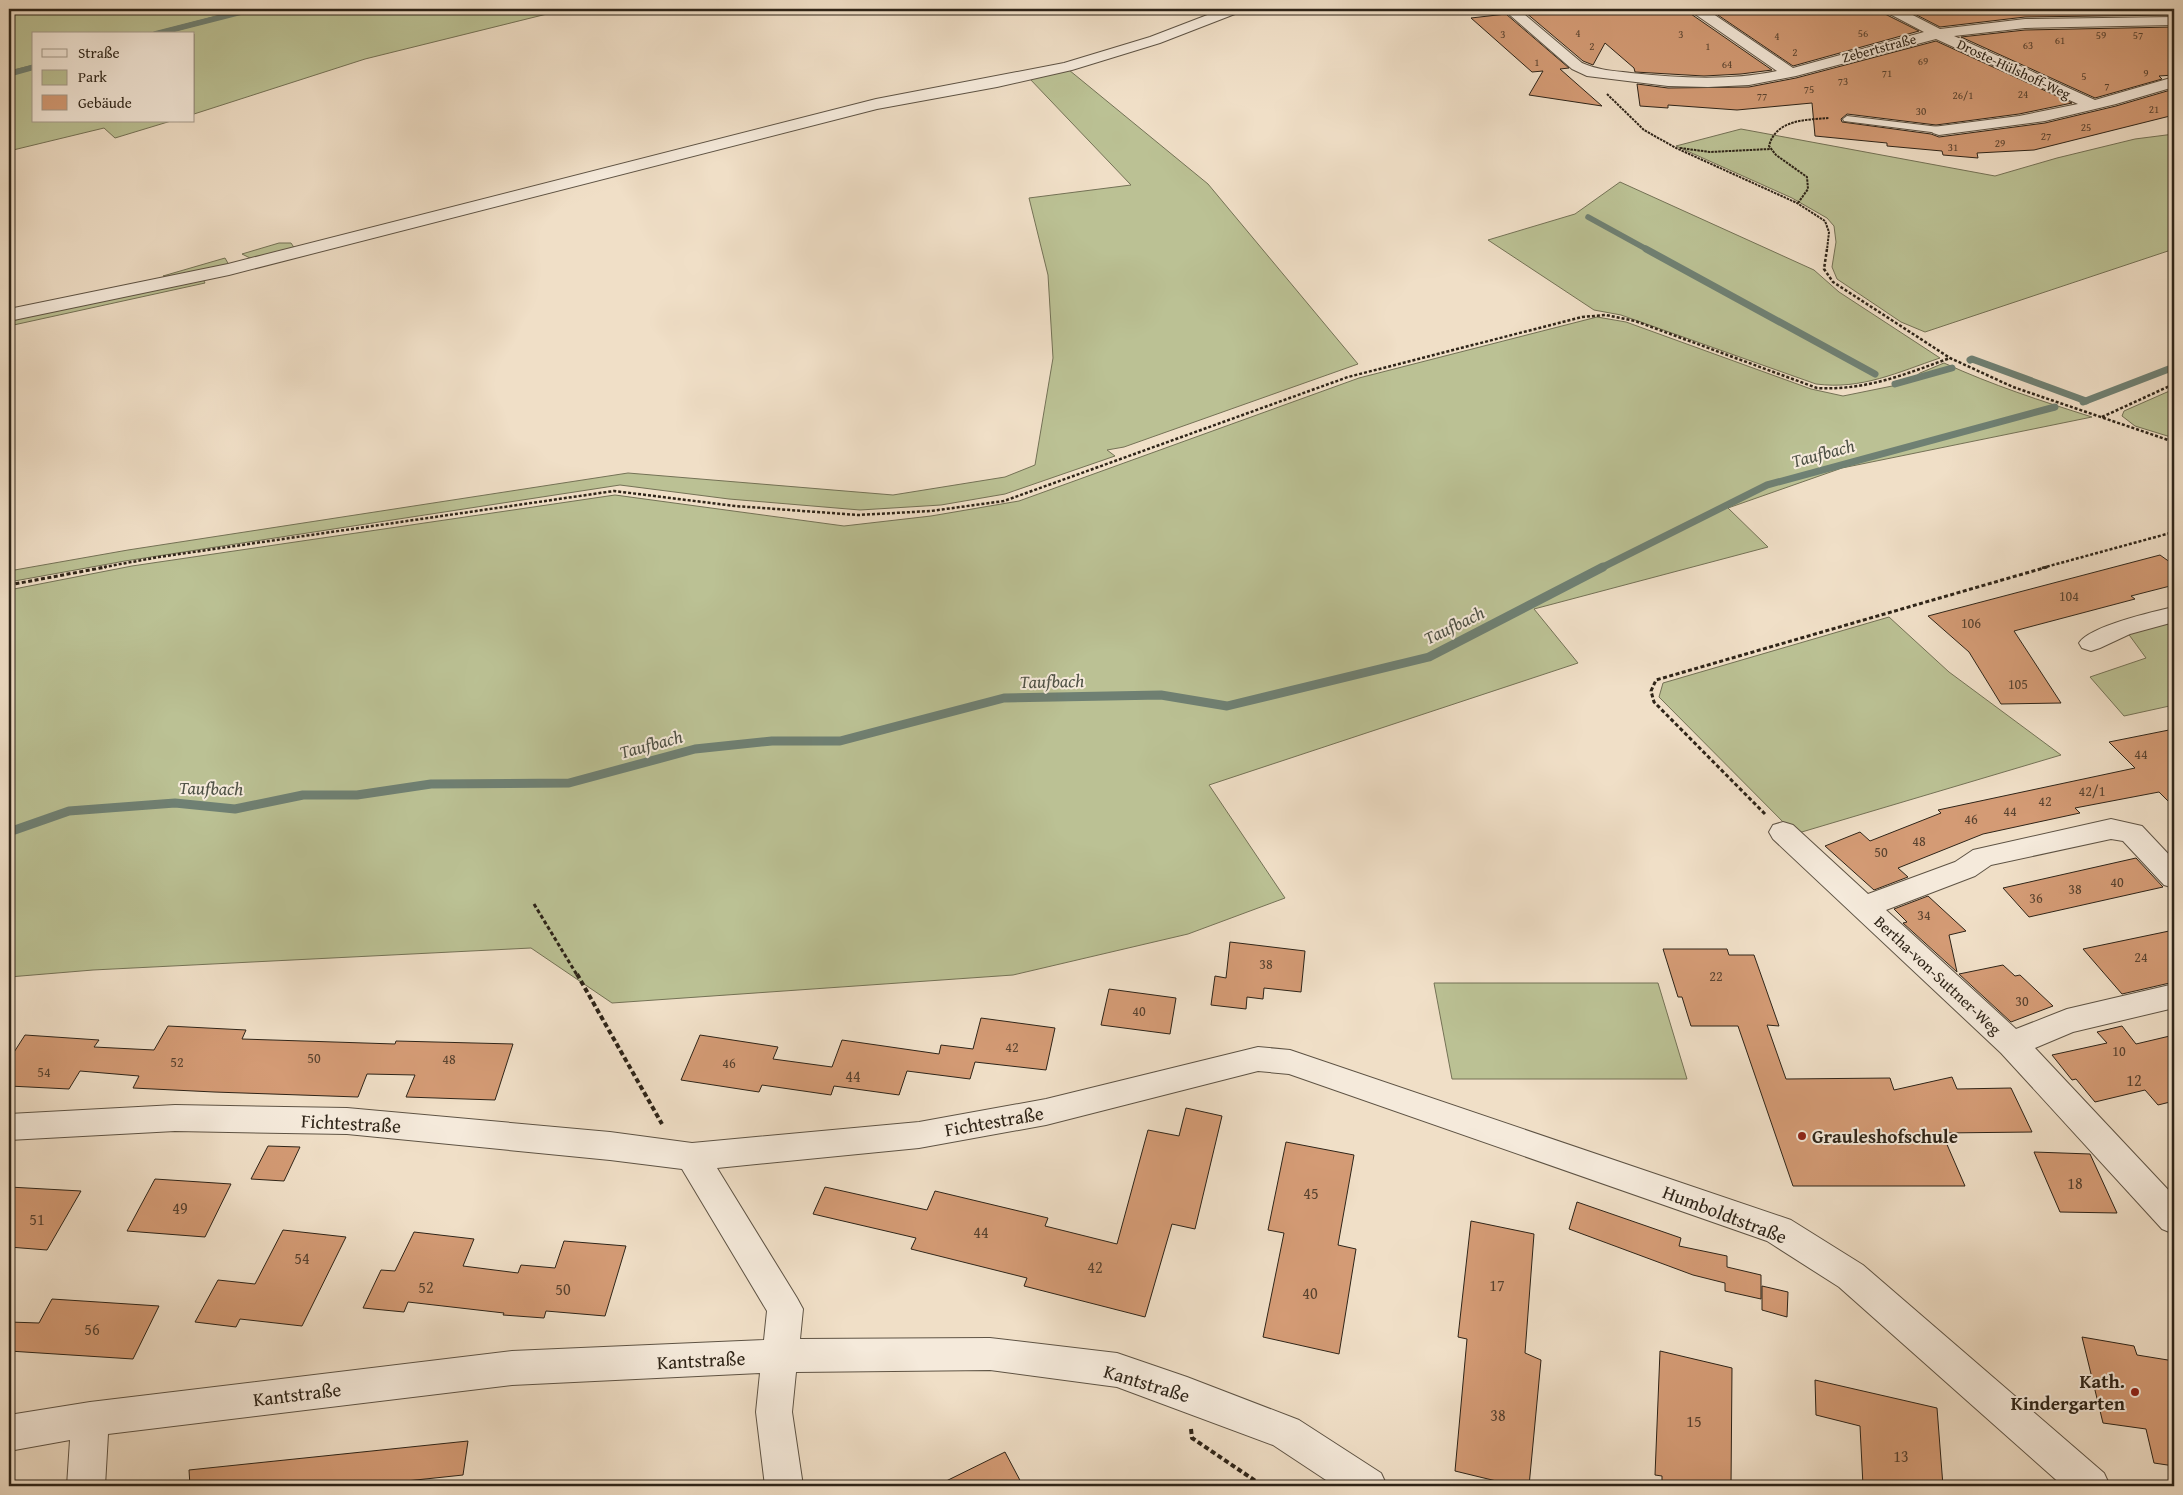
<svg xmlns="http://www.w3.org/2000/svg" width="2183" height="1495" font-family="'Gentium Book Plus',serif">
<rect width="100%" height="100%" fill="#f0dfc7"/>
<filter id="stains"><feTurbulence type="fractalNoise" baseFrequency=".004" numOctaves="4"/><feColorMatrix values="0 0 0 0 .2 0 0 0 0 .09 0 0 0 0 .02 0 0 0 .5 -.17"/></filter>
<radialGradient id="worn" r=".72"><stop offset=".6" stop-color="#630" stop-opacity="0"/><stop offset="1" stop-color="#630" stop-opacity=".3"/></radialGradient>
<!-- green -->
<g fill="#bbc194" stroke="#747256">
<path d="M9 9H244L148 34H34V65L9 71Z"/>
<path d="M258 9H547L551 13 365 59 194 114V34H163Z"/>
<path d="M34 69V121H171L115 138 104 128 9 151V75Z"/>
<path d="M1069 70 1208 184 1358 364 1124 447 1107 450 1115 456 1005 494 941 505 860 510 729 499 620 485 125 561 9 582V571L128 550 628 473 893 495 1005 477 1035 465 1053 358 1048 275 1029 198 1131 185 1029 78Z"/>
<path d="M1741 129 1995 176 2057 158 2135 139 2174 134V249L1925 332 1901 322 1837 279 1832 267 1836 242 1834 226 1827 218 1792 198 1676 146Z"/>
<path d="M1620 182 1814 270 1839 292 1940 358C1898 372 1862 390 1816 384L1621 315 1594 310 1488 240 1575 214Z"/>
<path d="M279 243H291L295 249 254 260 242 254Z"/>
<path d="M225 258 229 265 183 276H163Z"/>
<path d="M203 279 205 283 9 326V320Z"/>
<path d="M1597 317 1626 322 1811 389 1843 396 1907 383 1920 373 1944 363C1992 385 2041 401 2092 417L1842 468 1728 508 1768 547 1534 609 1578 663 1209 785 1285 898 1188 934 1013 975 612 1003 531 948 93 970 9 977V590L132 566 615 495 844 526 931 516 1019 501 1359 378Z"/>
<path d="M2174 389V438L2135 426 2122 416 2124 411Z"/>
<path d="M1889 617 1949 672 2061 755 1795 834 1659 697 1663 683Z"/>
<path d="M2174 620V705L2124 716 2090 677 2146 658 2127 632Z"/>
<path d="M1434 983H1658L1687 1079H1452Z"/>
</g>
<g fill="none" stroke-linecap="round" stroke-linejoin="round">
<!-- stream-far2 -->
<g stroke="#6f8073" stroke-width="5.5">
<path d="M155 34 253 9"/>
<path d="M9 74 34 67"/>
<path d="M1588 217 1648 250"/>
</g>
<!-- stream-far1 -->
<g stroke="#6f8073" stroke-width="7">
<path d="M1646 249 1875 374"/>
<path d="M1970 360 1972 359 2086 401"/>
<path d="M1895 384 1952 368"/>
<path d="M2083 402 2174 367"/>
<path d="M1601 568 1767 485 2055 407"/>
</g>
<!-- stream -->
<path stroke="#6f8073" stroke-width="9" d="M9 832 69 811 175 803 235 809 303 795H357L431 784 569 783 695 749 772 741H840L1004 698 1161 695 1227 706 1429 657 1603 567"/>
</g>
<!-- building -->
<g fill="#d49b75" stroke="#2e2418">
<path d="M1558 9H1688L1691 14 1772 70 1741 74 1704 76 1635 72 1634 68 1605 43 1593 65 1583 61 1525 12Z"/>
<path d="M1709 9H1882L1885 14 1919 31 1793 66Z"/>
<path d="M1905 9H2174V15L2025 17 1940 27Z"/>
<path d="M1506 14 1569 68 1560 69 1602 106 1529 95 1543 71 1532 72 1471 18Z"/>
<path d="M2174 27V75L2159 76 2162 79 2095 98 1961 37 2025 30Z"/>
<path d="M1936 41 2072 103 2019 114 1936 125 1847 114 1841 119 1842 122 1931 134 1939 137 2045 123 2116 106 2174 89V115L2034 150 1977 153 1978 158 1943 155 1942 151 1887 146V143L1815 136 1812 103 1737 110 1668 105V108L1640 106 1637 84 1668 88 1749 87 1796 78Z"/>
<path d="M2160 555 2174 565V585L2131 596 2135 599 2014 631 2061 703 2001 704 1969 652 1928 616Z"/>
<path d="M2174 729V807L2159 792 2075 808 2080 813 1983 834 1898 868 1908 877 1874 890 1825 846 1860 832 1870 841 1941 813 1938 810 2135 768 2109 742Z"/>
<path d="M2136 858 2163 887 2029 917 2003 888Z"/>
<path d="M1928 896 1966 931 1949 935 1957 972 1903 923 1907 922 1894 909Z"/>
<path d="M2174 930V982L2122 994 2083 949Z"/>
<path d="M1230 942 1305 951 1301 992 1264 988 1263 999 1247 997 1246 1009 1211 1005 1215 976 1226 978Z"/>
<path d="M1663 949H1727L1729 955H1754L1779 1026 1767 1025 1786 1079 1890 1078 1894 1090 1952 1077 1957 1089 2011 1088 2032 1132 1942 1133 1965 1186H1793L1738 1026H1691L1682 997H1678Z"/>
<path d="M2003 965 2015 976 2020 975 2053 1006 2011 1022 1959 974Z"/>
<path d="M1109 989 1176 998 1170 1034 1101 1025Z"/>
<path d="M981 1018 1055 1028 1046 1070 975 1062 970 1079 907 1071 899 1095 834 1086 831 1095 762 1085 759 1092 681 1080 700 1035 778 1047 773 1059 832 1067 842 1040 939 1054 941 1045 973 1049Z"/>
<path d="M168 1026 246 1030 242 1039 395 1044 396 1041 513 1044 495 1100 406 1097 415 1075 367 1074 358 1097 214 1092 133 1088 139 1076 80 1071 69 1089 9 1086V1060L25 1035 99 1040 94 1047 154 1050Z"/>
<path d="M2122 1026 2136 1044 2174 1035V1101L2158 1105 2145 1090 2095 1102 2076 1079 2072 1080 2052 1055 2107 1043 2097 1032Z"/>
<path d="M1186 1108 1222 1116 1195 1229 1172 1224 1145 1317 1024 1286 1027 1278 911 1249 916 1238 813 1214 825 1187 927 1210 935 1191 1048 1218 1045 1226 1117 1244 1148 1130 1179 1136Z"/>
<path d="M1286 1142 1354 1155 1338 1245 1356 1249 1339 1354 1263 1337 1284 1233 1268 1230Z"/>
<path d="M268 1146 300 1147 284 1181 251 1179Z"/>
<path d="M2034 1152 2090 1154 2117 1213 2060 1212Z"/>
<path d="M155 1179 231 1184 205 1237 127 1231Z"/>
<path d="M9 1187 81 1191 47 1250 9 1247Z"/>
<path d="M1577 1202 1681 1238 1679 1246 1727 1256V1267L1761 1275V1299L1725 1291V1283L1693 1275 1569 1229Z"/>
<path d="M1471 1221 1534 1234 1525 1353 1541 1360 1529 1486H1517L1455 1471 1467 1339 1458 1337Z"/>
<path d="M283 1230 346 1237 302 1326 240 1319 236 1327 195 1322 218 1280 255 1284Z"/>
<path d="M414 1232 474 1239 463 1266 518 1273 521 1265 555 1268 564 1241 626 1246 605 1316 546 1311 544 1318 503 1315 504 1313 408 1302 404 1312 363 1308 381 1270 395 1271Z"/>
<path d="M1762 1286 1788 1292 1787 1317 1762 1310Z"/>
<path d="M52 1299 159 1306 133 1359 9 1351V1322L39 1323Z"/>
<path d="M2082 1337 2134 1346 2137 1355 2174 1361V1466L2154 1463 2146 1429 2103 1423Z"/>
<path d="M1660 1351 1732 1368 1731 1486H1662V1476L1655 1475Z"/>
<path d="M1815 1380 1937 1408 1943 1486H1863L1860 1426 1816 1415Z"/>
<path d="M468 1441 463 1475 359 1486H190L189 1470Z"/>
<path d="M1005 1452 1023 1486H936Z"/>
</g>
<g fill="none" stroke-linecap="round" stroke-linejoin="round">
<defs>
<path id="lane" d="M1847 116 1939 127 1943 130 1939 133 1844 121 1843 119Z"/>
<g id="street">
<path d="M1223 9H1242L1240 12 1160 43 1072 70 997 87 877 109 229 275 9 321V309L228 264 876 99 1064 63 1150 37Z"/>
<path d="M1503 9H1518L1582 63C1597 70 1615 71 1631 73 1679 78 1729 81 1777 71L1692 12 1690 9H1706L1793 68 1924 32 1886 12 1884 9H1901L1940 29 2025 19 2174 17V25L2025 28 1954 36 2095 100 2174 77V87L2116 104 2045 121 1939 135 1933 133 1931 130 1933 127 2019 116 2078 104 1936 39 1796 76 1749 85 1708 87 1668 86 1587 76 1572 69Z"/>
<path d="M2174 607V622L2130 634 2100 648 2091 651 2082 648 2079 643C2090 626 2152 612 2174 607Z"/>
<path d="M2111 819 2142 826 2174 860V888L2164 885 2123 841 2111 839 1991 865 1975 876 1886 910 2016 1029 2067 1009 2174 984V1008L2073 1032 2035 1048 2174 1196V1234L2162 1229 2001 1053 1773 839 1769 832 1773 825 1783 822 1793 825 1868 894 1955 862 1973 850Z"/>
<path d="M1258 1047 1290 1050 1791 1220 1863 1265 2104 1473 2110 1486H2063L1839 1287 1767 1241 1289 1074 1258 1071 1046 1125 919 1148 717 1168 797 1298 803 1309 800 1339 990 1338 1117 1353 1187 1377 1299 1420 1381 1473 1387 1486H1335L1273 1445 1117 1387 990 1370 796 1372 792 1412 803 1486H765L756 1412 760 1373 512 1385 108 1434 105 1486H67L70 1440 9 1451V1415L90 1402 512 1351 764 1340 767 1311 682 1169 610 1160 347 1134 175 1131 9 1140V1114L175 1105 347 1108 610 1132 692 1143 919 1122 1046 1099Z"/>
</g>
</defs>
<!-- lane casing -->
<use href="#lane" stroke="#5e5344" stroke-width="2"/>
<!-- street casing -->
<use href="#street" stroke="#5e5344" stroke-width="2"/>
<!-- path-far3 -->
<g stroke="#2e2418" stroke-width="2" stroke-dasharray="2.5 1" stroke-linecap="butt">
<path d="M1607 94 1644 130 1676 148 1797 203 1825 221 1829 232 1827 250"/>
<path d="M1680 148 1710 152 1770 149"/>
<path d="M1798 203 1808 189 1807 177 1776 155 1769 146C1776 119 1806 120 1829 118"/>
</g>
<!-- path-far2 -->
<g stroke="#2e2418" stroke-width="2.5" stroke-dasharray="3 2" stroke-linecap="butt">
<path d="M1827 249 1824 269 1833 282 1950 358 2013 387 2174 442"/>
<path d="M2102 417 2174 384"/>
<path d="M99 568 159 557 614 491 735 506 858 515 931 511 1004 501 1348 377 1582 317 1606 315 1635 321 1817 388C1865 391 1906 374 1950 358"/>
<path d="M2042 568 2174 532"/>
</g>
<!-- path-far1 -->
<g stroke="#2e2418" stroke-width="3" stroke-dasharray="4 2.5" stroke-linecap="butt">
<path d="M9 585 106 567"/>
<path d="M1765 814 1654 702 1651 691 1656 680 2047 567"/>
<path d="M534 904 577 975"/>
</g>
<!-- path -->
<g stroke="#2e2418" stroke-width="4" stroke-dasharray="5 3" stroke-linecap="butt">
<path d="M577 974 662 1124"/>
<path d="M1191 1429 1192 1438 1263 1486"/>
</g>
<!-- lane -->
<use href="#lane" fill="#f5eadb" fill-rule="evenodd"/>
<!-- street -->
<use href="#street" fill="#f5eadb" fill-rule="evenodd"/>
</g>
<!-- markers -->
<g fill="#8f2418" stroke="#f5eadb" stroke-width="2">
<circle cx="1802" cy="1136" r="5"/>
<circle cx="2135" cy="1392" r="5"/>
</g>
<g text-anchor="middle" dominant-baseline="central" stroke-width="4" stroke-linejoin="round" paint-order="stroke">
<!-- far-number labels -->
<g font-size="11" fill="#58422f">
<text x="1578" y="33">4</text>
<text x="1863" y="33">56</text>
<text x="1503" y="34">3</text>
<text x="1681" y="34">3</text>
<text x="2101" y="35">59</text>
<text x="2138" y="35">57</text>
<text x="1777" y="36">4</text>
<text x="2060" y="40">61</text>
<text x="2028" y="45">63</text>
<text x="1592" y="46">2</text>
<text x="1708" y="46">1</text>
<text x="1795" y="52">2</text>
<text x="1923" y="61">69</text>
<text x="1537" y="62">1</text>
<text x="1727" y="64">64</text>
<text x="1887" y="73">71</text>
<text x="2146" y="73">9</text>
<text x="2084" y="76">5</text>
<text x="1843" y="81">73</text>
<text x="2107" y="86">7</text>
<text x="1809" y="89">75</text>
<text x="2023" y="94">24</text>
<text x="1963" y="95">26/1</text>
<text x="1762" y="96">77</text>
<text x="2154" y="109">21</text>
<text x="1921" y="111">30</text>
<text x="2086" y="127">25</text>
<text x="2046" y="136">27</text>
<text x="2000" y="143">29</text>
<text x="1953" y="147">31</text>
</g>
<!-- far-street labels -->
<g font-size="14" fill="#2e2418" stroke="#f5eadb">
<text transform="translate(1879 48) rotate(-15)">Zebertstraße</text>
<text transform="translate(2014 69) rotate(25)">Droste-Hülshoff-Weg</text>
</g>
<!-- number labels -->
<g font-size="14" fill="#58422f">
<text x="2069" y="596">104</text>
<text x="1971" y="623">106</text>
<text x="2018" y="684">105</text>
<text x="2141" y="754">44</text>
<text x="2092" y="791">42/1</text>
<text x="2045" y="801">42</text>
<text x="2010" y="811">44</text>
<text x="1971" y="819">46</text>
<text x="1919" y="841">48</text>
<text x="1881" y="852">50</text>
<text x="2117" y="882">40</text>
<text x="2075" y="889">38</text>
<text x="2036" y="898">36</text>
<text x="1924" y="915">34</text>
<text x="2141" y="957">24</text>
<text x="1266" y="964">38</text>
<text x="1716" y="976">22</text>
<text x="2022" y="1001">30</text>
<text x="1139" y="1011">40</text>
<text x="1012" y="1047">42</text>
<text x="2119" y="1051">10</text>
<text x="314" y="1058">50</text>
<text x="449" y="1059">48</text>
<text x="177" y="1062">52</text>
<text x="729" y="1063">46</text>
<text x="44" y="1072">54</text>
</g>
<!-- street labels -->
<g font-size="16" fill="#2e2418" stroke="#f5eadb">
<text transform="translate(1938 975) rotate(43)">Bertha-von-Suttner-Weg</text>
</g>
<!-- near-number labels -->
<g font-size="16" fill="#58422f">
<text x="853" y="1076">44</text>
<text x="2134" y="1080">12</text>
<text x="2075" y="1183">18</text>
<text x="1311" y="1193">45</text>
<text x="180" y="1208">49</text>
<text x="37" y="1219">51</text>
<text x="981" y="1232">44</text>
<text x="302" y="1258">54</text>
<text x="1095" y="1267">42</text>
<text x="1497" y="1285">17</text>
<text x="426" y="1287">52</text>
<text x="563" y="1289">50</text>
<text x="1310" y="1293">40</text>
<text x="92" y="1329">56</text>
<text x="1498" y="1415">38</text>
<text x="1694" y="1421">15</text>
<text x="1901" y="1456">13</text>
</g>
<!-- water labels -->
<g font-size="18" font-style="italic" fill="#4f5246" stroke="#f5eadb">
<text transform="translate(1823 453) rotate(-15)">Taufbach</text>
<text transform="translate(1454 625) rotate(-26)">Taufbach</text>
<text transform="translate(1052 681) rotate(-1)">Taufbach</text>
<text transform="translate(651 744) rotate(-15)">Taufbach</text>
<text transform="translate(211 788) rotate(1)">Taufbach</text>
</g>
<!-- near-street labels -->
<g font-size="19" fill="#2e2418" stroke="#f5eadb">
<text transform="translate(994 1121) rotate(-10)">Fichtestraße</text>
<text transform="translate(351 1123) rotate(3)">Fichtestraße</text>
<text transform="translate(1725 1214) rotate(21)">Humboldtstraße</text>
<text transform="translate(701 1360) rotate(-3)">Kantstraße</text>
<text transform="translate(1147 1383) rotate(17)">Kantstraße</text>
<text transform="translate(297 1394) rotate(-7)">Kantstraße</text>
</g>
<!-- near-poi labels -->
<g font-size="19" font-weight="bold" fill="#2e2418" stroke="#f5eadb" text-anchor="start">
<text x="1812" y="1136">Grauleshofschule</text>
<text x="2125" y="1381" text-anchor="end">Kath.<tspan x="2125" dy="22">Kindergarten</tspan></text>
</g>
</g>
<!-- margin -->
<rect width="2183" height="1495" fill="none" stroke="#f0dfc7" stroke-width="30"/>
<rect x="10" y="10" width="2163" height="1475" fill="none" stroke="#2e2418" stroke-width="2.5"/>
<rect x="15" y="15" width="2153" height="1465" fill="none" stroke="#2e2418"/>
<!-- legend -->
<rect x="32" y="32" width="162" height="90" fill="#f5eadb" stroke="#a59b8d"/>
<rect x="42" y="49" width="25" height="8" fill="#f5eadb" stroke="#a59b8d"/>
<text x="78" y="58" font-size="15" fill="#2e2418">Straße</text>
<rect x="42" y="70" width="25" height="15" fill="#bbc194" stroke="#a59b8d"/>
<text x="78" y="82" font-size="15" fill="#2e2418">Park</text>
<rect x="42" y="95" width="25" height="15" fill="#d49b75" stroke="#a59b8d"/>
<text x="78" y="108" font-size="15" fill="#2e2418">Gebäude</text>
<rect width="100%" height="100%" filter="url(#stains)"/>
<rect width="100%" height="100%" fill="url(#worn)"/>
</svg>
